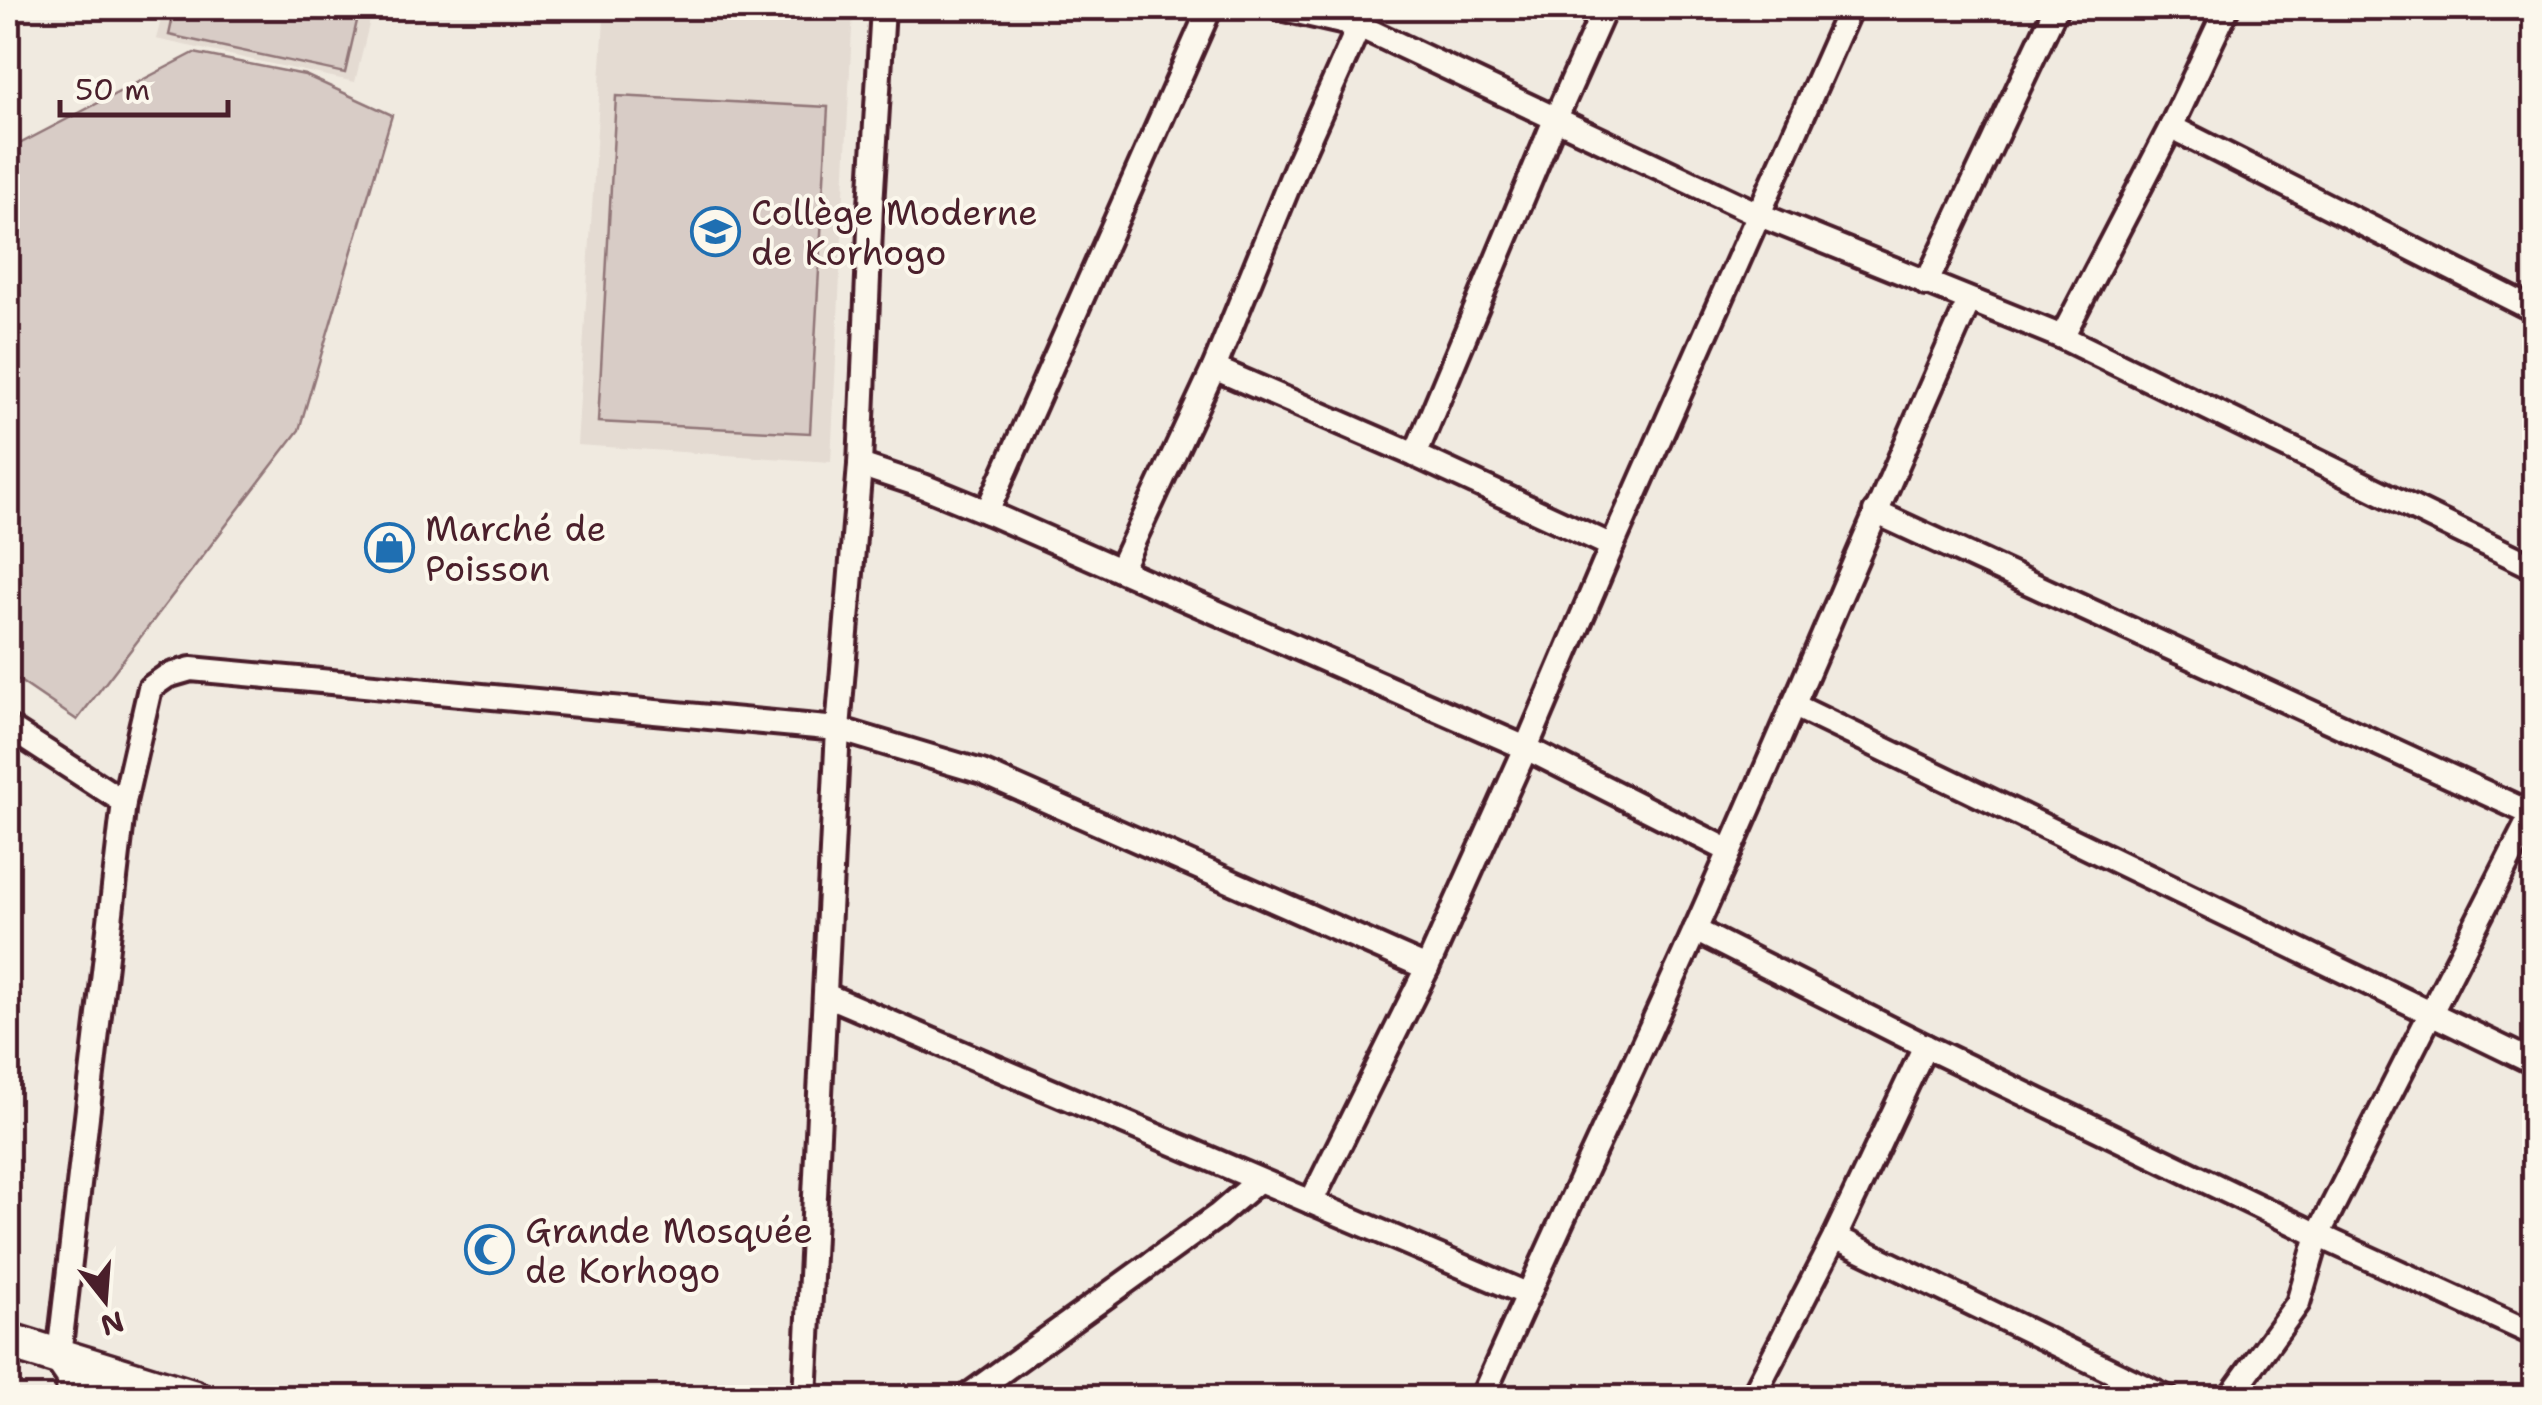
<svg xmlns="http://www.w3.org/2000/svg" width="2542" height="1405" font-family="'Shantell Sans',sans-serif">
<rect width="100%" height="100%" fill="#f0eae0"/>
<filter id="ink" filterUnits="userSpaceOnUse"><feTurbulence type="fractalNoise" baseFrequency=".01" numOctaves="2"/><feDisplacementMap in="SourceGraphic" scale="20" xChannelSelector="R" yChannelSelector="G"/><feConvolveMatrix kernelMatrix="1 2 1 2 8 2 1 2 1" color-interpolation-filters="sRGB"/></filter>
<g filter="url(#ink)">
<!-- built -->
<g fill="#e4dbd2">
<path d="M164 8H373L355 82 156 39Z"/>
<path d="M554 8H853L831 462 577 445 604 19Z"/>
</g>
<!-- green -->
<g fill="#d8ccc6" stroke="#917678" stroke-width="2.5">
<path d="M175 8H360L345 73 169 35Z"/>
<path d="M194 53 305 75 392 115 299 430 77 720 8 673V150Z"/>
<path d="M616 96 828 107 810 433 598 422Z"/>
</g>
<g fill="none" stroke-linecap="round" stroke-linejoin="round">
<defs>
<g id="street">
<path d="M1280 8 1359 26 1760 215 2062 337 2534 567"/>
<path d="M2171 127 2534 310"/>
<path d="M1926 284 2056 8"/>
<path d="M2062 337 2171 127 2227 8"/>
<path d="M1214 368 1415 455 1612 546"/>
<path d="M1415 455 1555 120 1605 8"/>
<path d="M860 465 923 486 987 512 1526 748 1730 851"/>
<path d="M987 512 1210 8"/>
<path d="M1875 512 2534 815"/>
<path d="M1120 570 1214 368 1296 167 1367 8"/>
<path d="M1793 705 2534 1063"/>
<path d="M8 727 124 802"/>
<path d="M1695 930 1925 1046 2318 1235 2534 1334"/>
<path d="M826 995 1527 1294"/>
<path d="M1311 1202 1427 968 1526 748 1612 546 1850 8"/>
<path d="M1835 1237 2167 1398"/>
<path d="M59 1355 124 802 150 688 167 676 191 669 838 729 982 772 1427 968"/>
<path d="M805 1398 838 729 860 465 871 206 883 8"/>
<path d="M965 1398 1217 1216 1258 1181"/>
<path d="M1482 1398C1551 1240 1626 1085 1696 928 1789 720 1876 509 1969 301"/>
<path d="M1752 1398 1835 1237 1925 1046"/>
<path d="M2229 1398 2298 1303 2318 1235 2534 810"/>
</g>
<path id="secondary" d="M59 1355 74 1377 73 1398"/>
<path id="primary" d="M8 1341 193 1398"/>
</defs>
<!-- street casing -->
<use href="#street" stroke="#4a1f2b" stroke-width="30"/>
<!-- secondary casing -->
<use href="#secondary" stroke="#4a1f2b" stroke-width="40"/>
<!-- primary casing -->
<use href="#primary" stroke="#4a1f2b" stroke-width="42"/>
<!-- street -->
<use href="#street" stroke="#fbf7ec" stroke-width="22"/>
<!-- secondary -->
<use href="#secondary" stroke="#fbf7ec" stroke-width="32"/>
<!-- primary -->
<use href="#primary" stroke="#fbf7ec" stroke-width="35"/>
</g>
</g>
<!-- icons -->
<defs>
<symbol id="school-ring" viewBox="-11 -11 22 22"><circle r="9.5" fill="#fbf7ec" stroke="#1f6fb2" stroke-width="1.5"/><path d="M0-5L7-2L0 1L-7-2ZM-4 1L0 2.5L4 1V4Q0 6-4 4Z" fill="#1f6fb2"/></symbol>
<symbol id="shop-ring" viewBox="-11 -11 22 22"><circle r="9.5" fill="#fbf7ec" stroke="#1f6fb2" stroke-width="1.5"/><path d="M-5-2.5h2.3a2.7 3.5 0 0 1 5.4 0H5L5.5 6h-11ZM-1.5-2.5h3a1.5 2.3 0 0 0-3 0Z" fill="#1f6fb2"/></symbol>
<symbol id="mosque-ring" viewBox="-11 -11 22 22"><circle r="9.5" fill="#fbf7ec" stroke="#1f6fb2" stroke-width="1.5"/><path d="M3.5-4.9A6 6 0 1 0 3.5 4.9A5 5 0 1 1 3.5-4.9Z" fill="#1f6fb2"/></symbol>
</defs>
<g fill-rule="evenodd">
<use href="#school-ring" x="688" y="204" width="55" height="55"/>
<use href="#shop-ring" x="362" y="520" width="55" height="55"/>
<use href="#mosque-ring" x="462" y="1222" width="55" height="55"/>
</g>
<g text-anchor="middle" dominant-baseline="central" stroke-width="8" stroke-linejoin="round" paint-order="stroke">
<!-- poi labels -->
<g font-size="35" fill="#4a1f2b" stroke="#fbf7ec" text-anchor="start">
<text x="751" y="212">Collège Moderne<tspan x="751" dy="40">de Korhogo</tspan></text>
<text x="425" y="528">Marché de<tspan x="425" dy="40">Poisson</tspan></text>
<text x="525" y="1230">Grande Mosquée<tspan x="525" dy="40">de Korhogo</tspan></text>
</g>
</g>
<!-- margin -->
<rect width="2542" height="1405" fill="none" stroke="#fbf7ec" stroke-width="40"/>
<rect x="20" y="20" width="2502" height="1365" fill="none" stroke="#4a1f2b" stroke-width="4" filter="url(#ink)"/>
<!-- north arrow -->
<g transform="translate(105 1300) rotate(163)" stroke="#fbf7ec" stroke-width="8" paint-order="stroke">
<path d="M0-8L18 38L0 25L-18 38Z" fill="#4a1f2b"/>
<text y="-15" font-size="28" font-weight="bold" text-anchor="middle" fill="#4a1f2b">N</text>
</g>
<!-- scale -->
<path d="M60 100v15h168v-15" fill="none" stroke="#4a1f2b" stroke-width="5"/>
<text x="75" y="100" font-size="30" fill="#4a1f2b" stroke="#fbf7ec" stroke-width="8" paint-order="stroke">50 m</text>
</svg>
